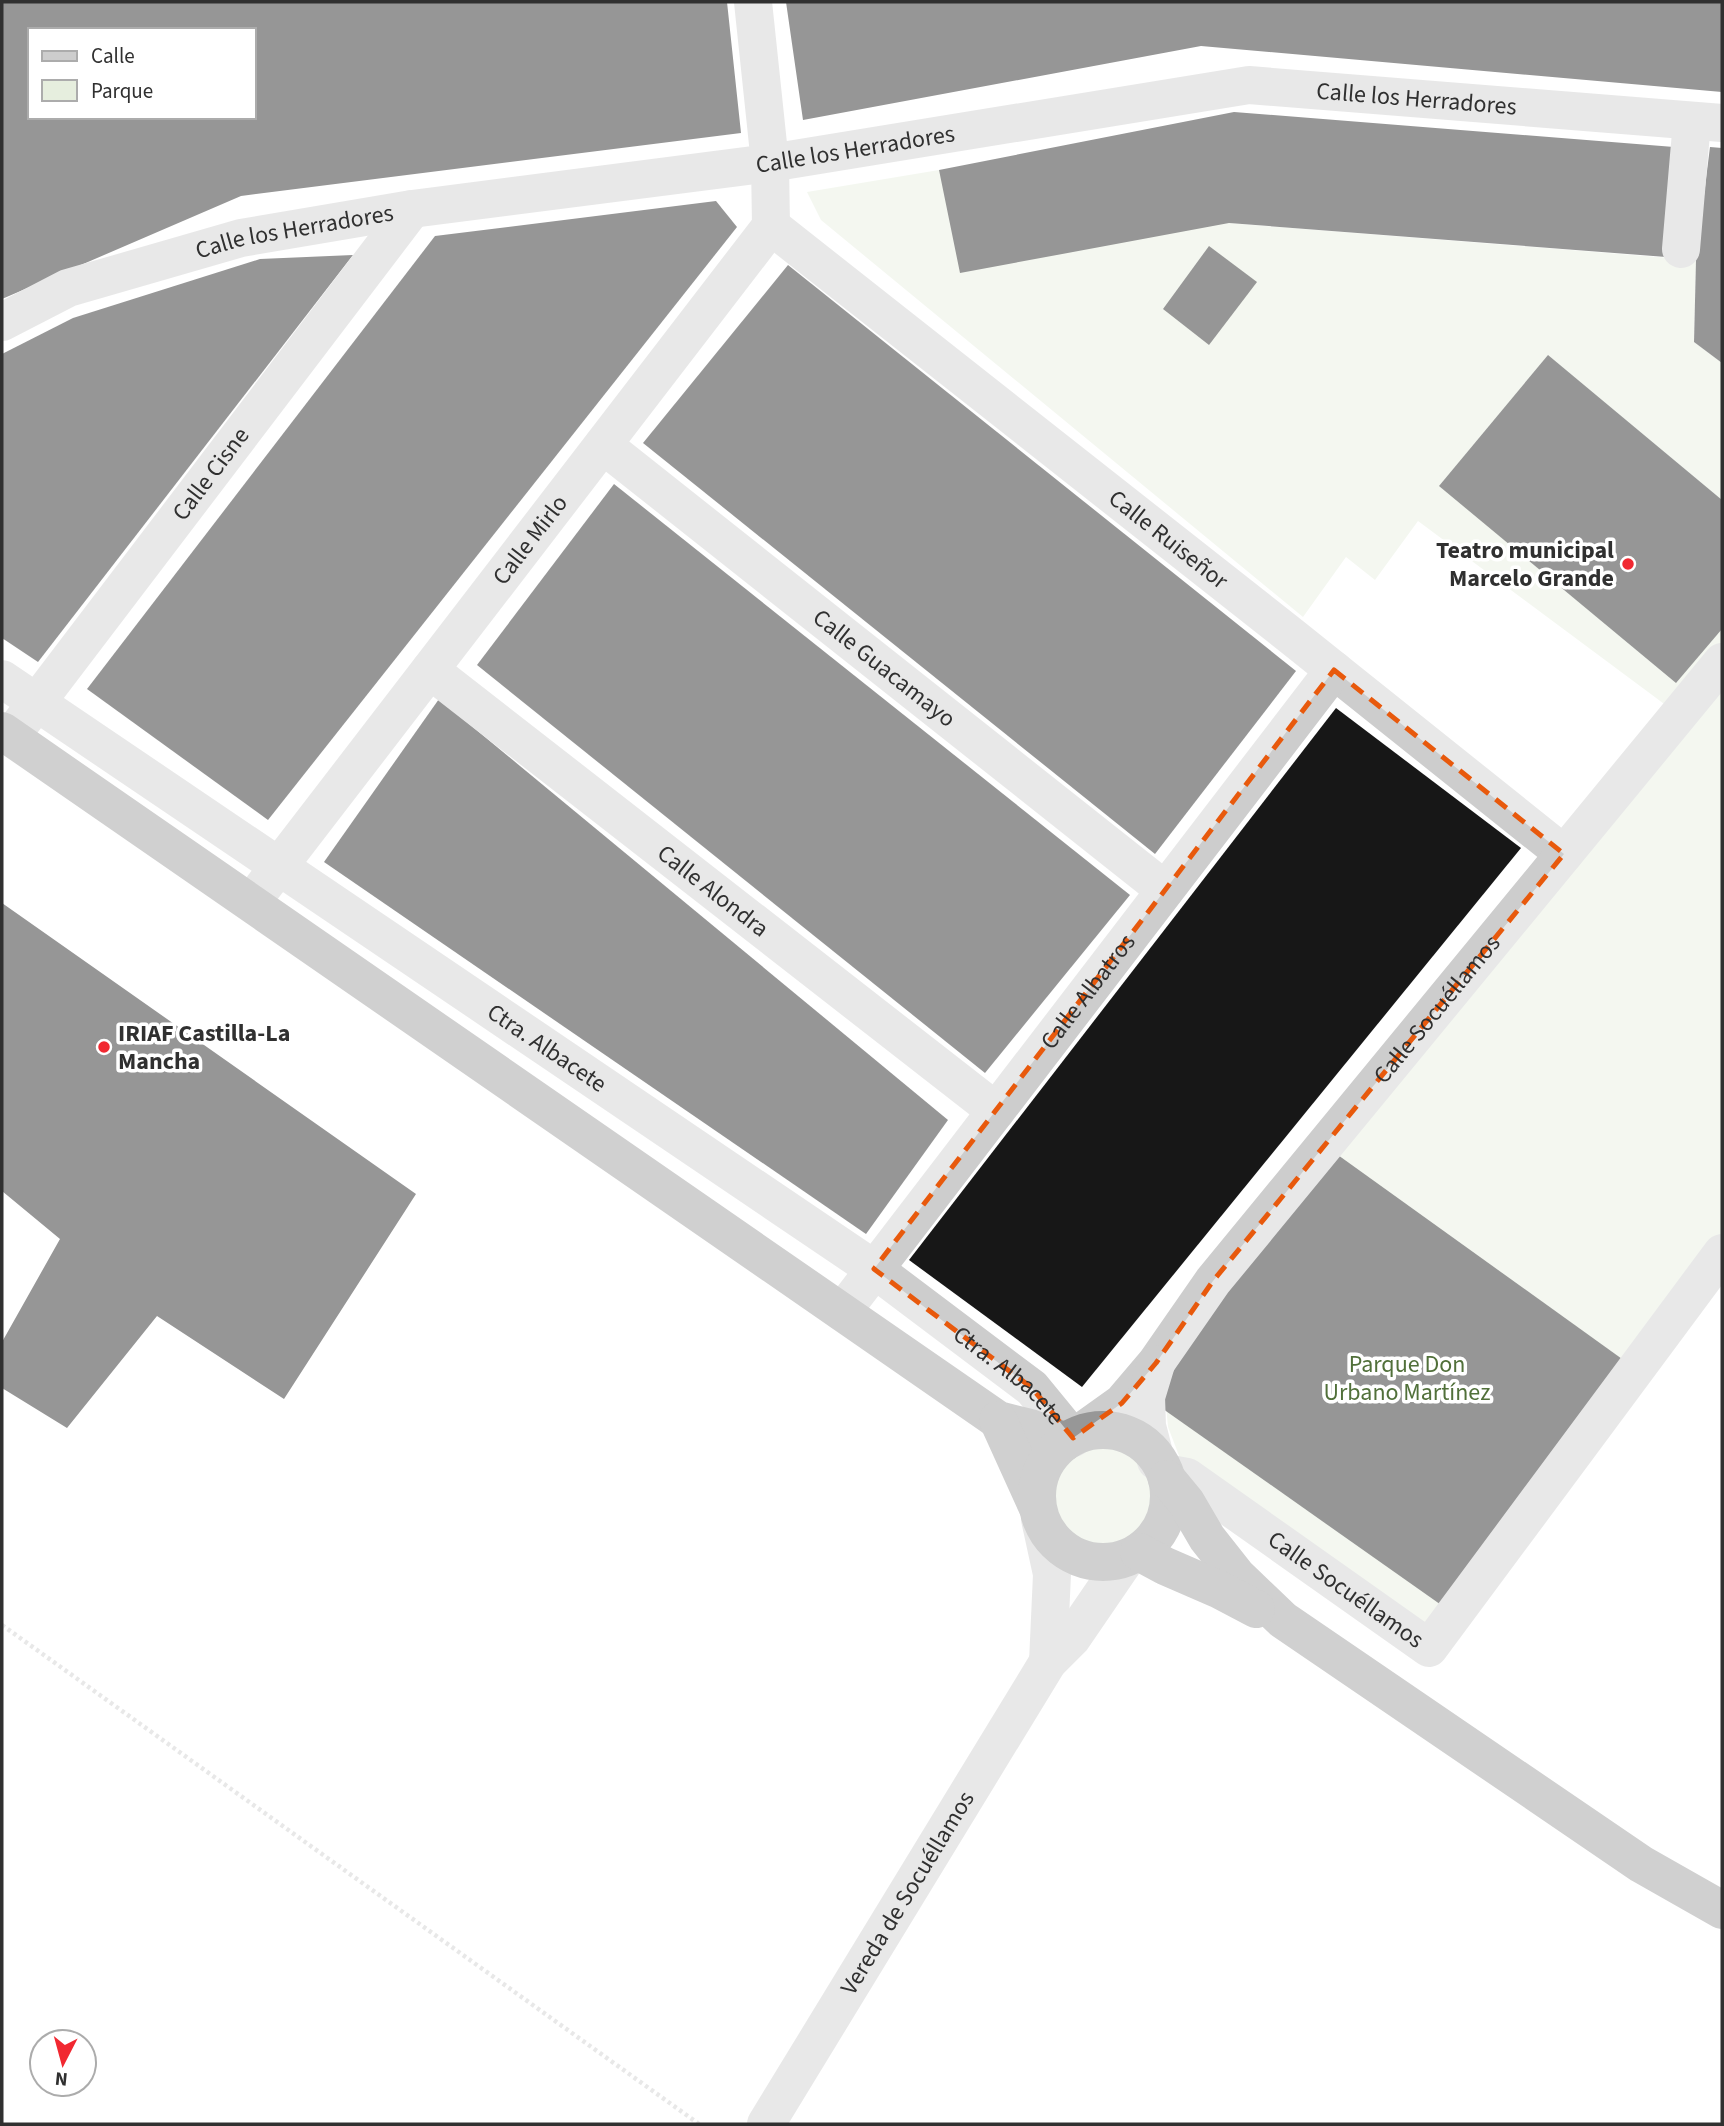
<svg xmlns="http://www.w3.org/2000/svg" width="1724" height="2126" font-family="'Source Sans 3',sans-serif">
<rect width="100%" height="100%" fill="#fff"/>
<!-- green -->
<g fill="#e6eede">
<path d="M939 170 1229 223 1696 260 1694 342 1722 363V662L1679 715 1418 521 1375 580 1346 557 1303 617 821 220 807 192Z"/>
<path d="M1722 689V1282L1450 1649 1186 1474 1168 1427 1165 1394 1198 1325Z"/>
<circle cx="1103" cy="1498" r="52"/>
</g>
<!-- building -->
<g fill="#171717" fill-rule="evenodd">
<path d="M2 2H727L741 133 241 196 2 299ZM30 30H254V117H30Z"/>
<path d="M786 2H1722V92L1201 46 803 120Z"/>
<path d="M1234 112 1674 147 1666 257 1229 223 960 273 939 170Z"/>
<path d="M1710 147 1722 148V363L1694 342 1696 260Z"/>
<path d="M716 201 737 227 268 820 87 689 435 236Z"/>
<path d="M1209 246 1257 282 1209 345 1163 309Z"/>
<path d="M353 255 38 662 2 638V354L73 318 260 259Z"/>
<path d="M788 265 1296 671 1155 854 643 443Z"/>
<path d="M1548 355 1722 500V629L1676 683 1439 486Z"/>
<path d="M614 484 1130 895 985 1073 477 665Z"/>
<path d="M439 699 948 1120 866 1234 324 862Z"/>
<path d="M1336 708 1521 848 1082 1387 909 1260Z"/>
<path d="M2 903 416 1194 284 1399 157 1316 67 1428 2 1388V1342L60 1239 2 1191Z"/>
<path d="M1324 1145 1636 1369 1454 1614 1146 1397Z"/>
</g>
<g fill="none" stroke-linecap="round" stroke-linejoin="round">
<!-- path -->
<path stroke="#cdcdcd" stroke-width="4.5" stroke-dasharray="3.5 3.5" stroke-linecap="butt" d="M2 1625 699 2124"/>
<!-- minor -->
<g stroke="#cdcdcd" stroke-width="38">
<path id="s1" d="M771 226 1290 635 1564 854"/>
<path d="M1681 249 1692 121"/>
<path id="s2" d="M2 322 68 288 241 238 412 209 770 163 1249 85 1722 123"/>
<path id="s3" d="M603 445 1165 890"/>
<path id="s4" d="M430 670 996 1111"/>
<path id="s5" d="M2 679 874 1269 1032 1388 1073 1438 1122 1403 1156 1363 1213 1281 1722 662"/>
<path id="s6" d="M21 723 412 209"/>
<path id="s7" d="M263 887 771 226 770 163 753 2"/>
<path id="s8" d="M842 1312 1334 670"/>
<path d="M1156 1364 1146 1397 1147 1426 1156 1461"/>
<path id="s9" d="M1165 1473 1187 1477 1429 1648 1722 1253"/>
<path d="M1040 1519 1052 1574 1048 1662"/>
<path id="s10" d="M766 2124 1048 1662 1072 1638 1126 1559"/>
</g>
<!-- highway -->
<g stroke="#979797" stroke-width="38">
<path d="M2 731 998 1420 1030 1428 1065 1442"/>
<path d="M998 1420 1037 1506"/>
<circle cx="1103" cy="1496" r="66"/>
<path d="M1167 1479 1186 1502 1207 1538 1237 1576 1283 1620 1641 1864 1722 1910"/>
<path d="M1139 1552 1165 1566 1218 1589 1256 1609"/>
</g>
</g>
<!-- marked area -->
<path d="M0 0H1724V2126H0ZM1334 670 1564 854 1213 1281 1156 1363 1122 1403 1073 1438 1032 1388 874 1269Z" fill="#fff" fill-opacity=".55" fill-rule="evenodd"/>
<path fill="none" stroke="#e8590c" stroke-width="5" stroke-dasharray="14 9" stroke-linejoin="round" d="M1334 670 1564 854 1213 1281 1156 1363 1122 1403 1073 1438 1032 1388 874 1269Z"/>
<!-- markers -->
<g fill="#f12831" stroke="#fff" stroke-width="2.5">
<circle cx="1628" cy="564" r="7"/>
<circle cx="104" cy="1047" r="7"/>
</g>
<g text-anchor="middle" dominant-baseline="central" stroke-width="7" stroke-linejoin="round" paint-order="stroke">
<!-- street labels -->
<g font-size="24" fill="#303030" stroke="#fff">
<text stroke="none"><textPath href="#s2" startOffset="1442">Calle los Herradores</textPath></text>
<text stroke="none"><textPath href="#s2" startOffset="875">Calle los Herradores</textPath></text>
<text stroke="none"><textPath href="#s2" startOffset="308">Calle los Herradores</textPath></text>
<text stroke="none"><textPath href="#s6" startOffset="313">Calle Cisne</textPath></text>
<text stroke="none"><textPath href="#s1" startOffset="506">Calle Ruiseñor</textPath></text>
<text stroke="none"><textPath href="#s7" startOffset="438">Calle Mirlo</textPath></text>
<text stroke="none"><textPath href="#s3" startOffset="359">Calle Guacamayo</textPath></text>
<text stroke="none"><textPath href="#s4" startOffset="359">Calle Alondra</textPath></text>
<text stroke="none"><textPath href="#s8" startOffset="404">Calle Albatros</textPath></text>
<text stroke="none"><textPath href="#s5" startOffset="1880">Calle Socuéllamos</textPath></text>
<text stroke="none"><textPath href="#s5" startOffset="658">Ctra. Albacete</textPath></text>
<text stroke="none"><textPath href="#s5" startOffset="1225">Ctra. Albacete</textPath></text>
<text stroke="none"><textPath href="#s9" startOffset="217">Calle Socuéllamos</textPath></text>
<text stroke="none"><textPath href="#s10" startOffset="271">Vereda de Socuéllamos</textPath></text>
</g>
<!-- poi labels -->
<g font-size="24" font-weight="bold" fill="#303030" stroke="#fff" text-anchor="end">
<text x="1614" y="550">Teatro municipal<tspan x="1614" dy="28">Marcelo Grande</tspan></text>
<text x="118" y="1033" text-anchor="start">IRIAF Castilla-La<tspan x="118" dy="28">Mancha</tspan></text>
</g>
<!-- park labels -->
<g font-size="24" fill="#51703a" stroke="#fff">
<text x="1407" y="1364">Parque Don<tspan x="1407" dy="28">Urbano Martínez</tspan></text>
</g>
</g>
<!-- border -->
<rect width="1724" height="2126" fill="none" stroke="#303030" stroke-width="7"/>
<!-- legend -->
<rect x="28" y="28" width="228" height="91" fill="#ffffff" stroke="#acacac" stroke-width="2"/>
<rect x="42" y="51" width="35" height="10" fill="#cdcdcd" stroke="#acacac" stroke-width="2"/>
<text x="91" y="63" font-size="21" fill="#303030">Calle</text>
<rect x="42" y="80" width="35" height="21" fill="#e6eede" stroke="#acacac" stroke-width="2"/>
<text x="91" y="98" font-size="21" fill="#303030">Parque</text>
<!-- north arrow -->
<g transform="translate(63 2063) rotate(186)"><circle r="33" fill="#ffffff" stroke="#acacac" stroke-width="2"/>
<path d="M0-5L12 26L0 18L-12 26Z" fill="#f12831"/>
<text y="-10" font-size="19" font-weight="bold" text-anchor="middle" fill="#303030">N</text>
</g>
</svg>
